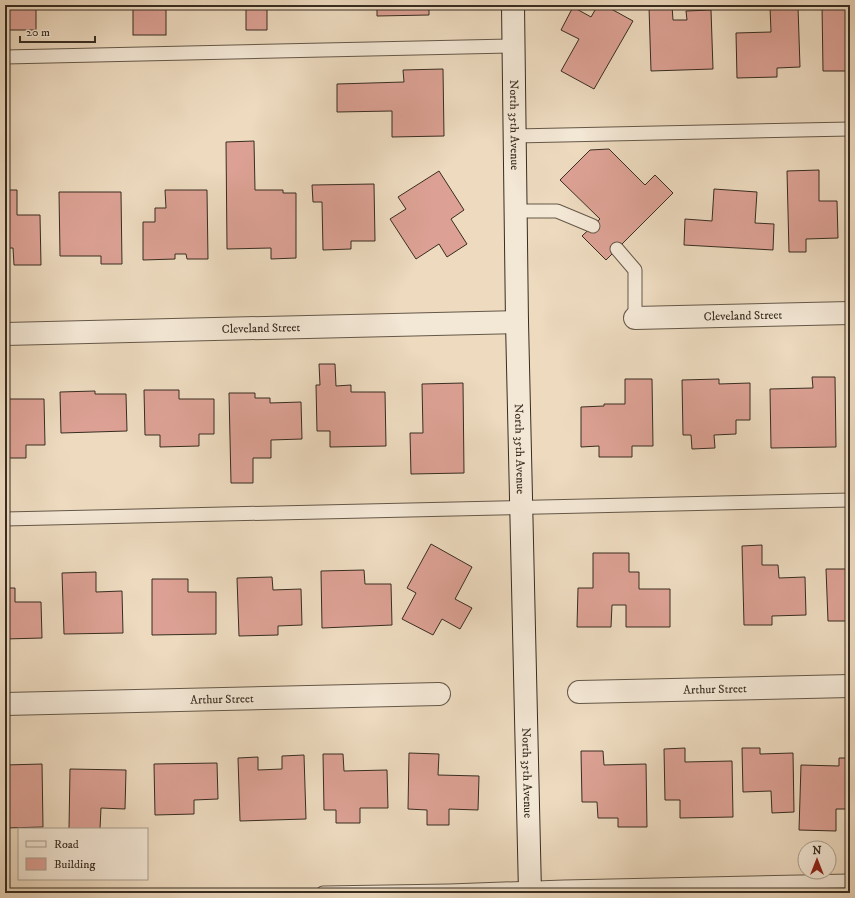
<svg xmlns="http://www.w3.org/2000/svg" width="855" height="898" font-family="'IM FELL DW Pica',serif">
<rect width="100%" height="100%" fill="#eddabf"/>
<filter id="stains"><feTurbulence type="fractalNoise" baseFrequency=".005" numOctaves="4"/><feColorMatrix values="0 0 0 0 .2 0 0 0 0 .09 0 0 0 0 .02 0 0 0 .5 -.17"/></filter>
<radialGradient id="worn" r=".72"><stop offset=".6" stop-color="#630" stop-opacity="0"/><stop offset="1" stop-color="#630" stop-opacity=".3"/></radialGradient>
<!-- building -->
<g fill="#dca194" stroke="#382d21">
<rect x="5" y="5" width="31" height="25"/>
<path d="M254 5H267V30H246V8H254Z"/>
<path d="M377 5H429V15L377 16Z"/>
<path d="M598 5H604L633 21 594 89 561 71 579 39 561 30 573 7 591 17Z"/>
<path d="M822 5H850V71H823Z"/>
<path d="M672 6 673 20H687L686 11 711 10 713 69 651 71 649 7Z"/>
<rect x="133" y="7" width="33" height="28"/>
<path d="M770 7H798L800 67 777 68V77L737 78 736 33 771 32Z"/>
<path d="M443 69 444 136 392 137V111L337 112V84L404 82 403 70Z"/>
<path d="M254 141 255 190H283V193H296V258L271 259V248L227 249 226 142Z"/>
<path d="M609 149 645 185 655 175 673 193 606 260 582 236 600 219 560 180 590 150Z"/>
<path d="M819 170V201H837L838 238 806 239V252H789L787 171Z"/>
<path d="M439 171 464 210 451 219 467 244 447 257 439 244 416 259 390 219 406 209 398 197Z"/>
<path d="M374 184 375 241H351V249L323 250 322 202H313L312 185Z"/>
<path d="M714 189 757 192 755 223 774 224 773 250 684 245 685 219 712 221Z"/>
<path d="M5 190H17V215H40L41 265H14L13 248H5Z"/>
<path d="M165 190H207L208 259H187L186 254H175V259L143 260V222H155V208H166Z"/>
<path d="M59 192H121L122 264H101V256H60Z"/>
<path d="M319 364H335L336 386 351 385V392H385L386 446 330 447V431H317L316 385H320Z"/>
<path d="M812 377H835L836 447 771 448 770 389 813 388Z"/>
<path d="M625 379H652L653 446H632V457H599V446L581 447V407L604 406V404H625Z"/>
<path d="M719 379V384L750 383V420H736V434L714 435 715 448 692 449 691 435H683L682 380Z"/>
<path d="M463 383 464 473 411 474 410 433H423L422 384Z"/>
<path d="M144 390H179V399H214V434H199V446L160 447V435H145Z"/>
<path d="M95 391V394H126L127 431 61 433 60 392Z"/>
<path d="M229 393H255V398H270V403L301 402 302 439 271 440V458H253V483H231Z"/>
<path d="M5 399H44L45 445H26V458H5Z"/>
<path d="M431 544 472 567 455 599 472 608 460 629 442 619 433 635 402 619 416 593 407 588Z"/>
<path d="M762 545V565H778L779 578 805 577 806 615 772 616V625H744L742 546Z"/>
<path d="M593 553H629V572H639V589H670V627H626V605H612L611 627H577L578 588H593Z"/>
<path d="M826 569H850V621H828Z"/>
<path d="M364 570 365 584H391L392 625 322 628 321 571Z"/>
<path d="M96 572V592L122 591 123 633 64 634 62 573Z"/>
<path d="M272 577 273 590 301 589 302 625 278 626V635L239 636 237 578Z"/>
<path d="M152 579H188V592H216V634L152 635Z"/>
<path d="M5 588H15V602H41L42 638 5 639Z"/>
<path d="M685 748V762L732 761 733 817 680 818V800H665L664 749Z"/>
<path d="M742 748H760V754L793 753 794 812 772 813 771 791 743 792Z"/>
<path d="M581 751H603L604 765 646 764 647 827H618V818H598L597 802H582Z"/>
<path d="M409 753 439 754 438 775 479 776 478 810 449 809V825H427V810L408 809Z"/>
<path d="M323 754H343L344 771 387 770 388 808H360V823H336V810H324Z"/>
<path d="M304 755 306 819 240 821 238 758 258 757V770L282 769V756Z"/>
<path d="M839 758H850V809H836V831L799 830 801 765 839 766Z"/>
<path d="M217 763 218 799 194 800V814L155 815 154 764Z"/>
<path d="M42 764 43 827 5 828V765Z"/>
<path d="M70 769 126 770 125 809 101 808 100 829H69Z"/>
</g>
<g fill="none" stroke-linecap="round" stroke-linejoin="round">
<defs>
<g id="lane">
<path d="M5 57 514 46"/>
<path d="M515 136 850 129"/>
<path d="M516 211H557L593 226"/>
<path d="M617 249 635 270V318"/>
<path d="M5 519 850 500"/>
<path d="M323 893 449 891 564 887 850 881"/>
</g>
<g id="street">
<path id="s1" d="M635 318 850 313"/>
<path id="s2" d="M5 334 517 322"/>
<path id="s3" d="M579 692 850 686"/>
<path id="s4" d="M5 704 439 694"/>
</g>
<g id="secondary">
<path id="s5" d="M513 5 517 322 530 893"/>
</g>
</defs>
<!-- lane casing -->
<use href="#lane" stroke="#655848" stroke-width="15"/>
<!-- street casing -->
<use href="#street" stroke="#655848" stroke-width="24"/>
<!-- secondary casing -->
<use href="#secondary" stroke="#382d21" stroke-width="24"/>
<!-- lane -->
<use href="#lane" stroke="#f3e7d5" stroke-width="13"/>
<!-- street -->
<use href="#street" stroke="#f3e7d5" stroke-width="22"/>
<!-- secondary -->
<use href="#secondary" stroke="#f3e7d5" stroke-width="22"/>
</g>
<g text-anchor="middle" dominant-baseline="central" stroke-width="4" stroke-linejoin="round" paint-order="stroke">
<!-- street labels -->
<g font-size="12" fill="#382d21" stroke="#f3e7d5">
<text stroke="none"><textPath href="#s5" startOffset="120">North 35th Avenue</textPath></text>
<text stroke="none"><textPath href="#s1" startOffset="108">Cleveland Street</textPath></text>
<text stroke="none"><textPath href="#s2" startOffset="256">Cleveland Street</textPath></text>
<text stroke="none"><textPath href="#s5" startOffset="444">North 35th Avenue</textPath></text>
<text stroke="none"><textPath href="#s3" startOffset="136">Arthur Street</textPath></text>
<text stroke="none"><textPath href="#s4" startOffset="217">Arthur Street</textPath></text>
<text stroke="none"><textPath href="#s5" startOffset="768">North 35th Avenue</textPath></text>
</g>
</g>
<!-- margin -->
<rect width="855" height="898" fill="none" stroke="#eddabf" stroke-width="20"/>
<rect x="6" y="6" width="843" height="886" fill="none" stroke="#382d21" stroke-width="2"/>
<rect x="10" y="10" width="835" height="878" fill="none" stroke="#382d21"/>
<!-- legend -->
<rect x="18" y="828" width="130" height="52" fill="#f3e7d5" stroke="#a89d8d"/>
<rect x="26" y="841" width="20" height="6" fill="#f3e7d5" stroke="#a89d8d"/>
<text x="54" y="848" font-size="12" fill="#382d21">Road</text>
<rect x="26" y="858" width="20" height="12" fill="#dca194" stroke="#a89d8d"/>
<text x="54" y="868" font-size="12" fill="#382d21">Building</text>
<!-- north arrow -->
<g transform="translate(817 860)"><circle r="19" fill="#f3e7d5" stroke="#a89d8d"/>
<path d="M0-3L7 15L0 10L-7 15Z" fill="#8f2418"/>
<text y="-6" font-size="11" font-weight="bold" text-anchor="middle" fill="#382d21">N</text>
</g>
<!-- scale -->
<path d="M20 36v6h75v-6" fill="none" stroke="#382d21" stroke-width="2"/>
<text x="26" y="36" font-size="12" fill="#382d21" stroke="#f3e7d5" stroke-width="3" paint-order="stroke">20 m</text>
<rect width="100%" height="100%" filter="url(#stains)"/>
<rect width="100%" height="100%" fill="url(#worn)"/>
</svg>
